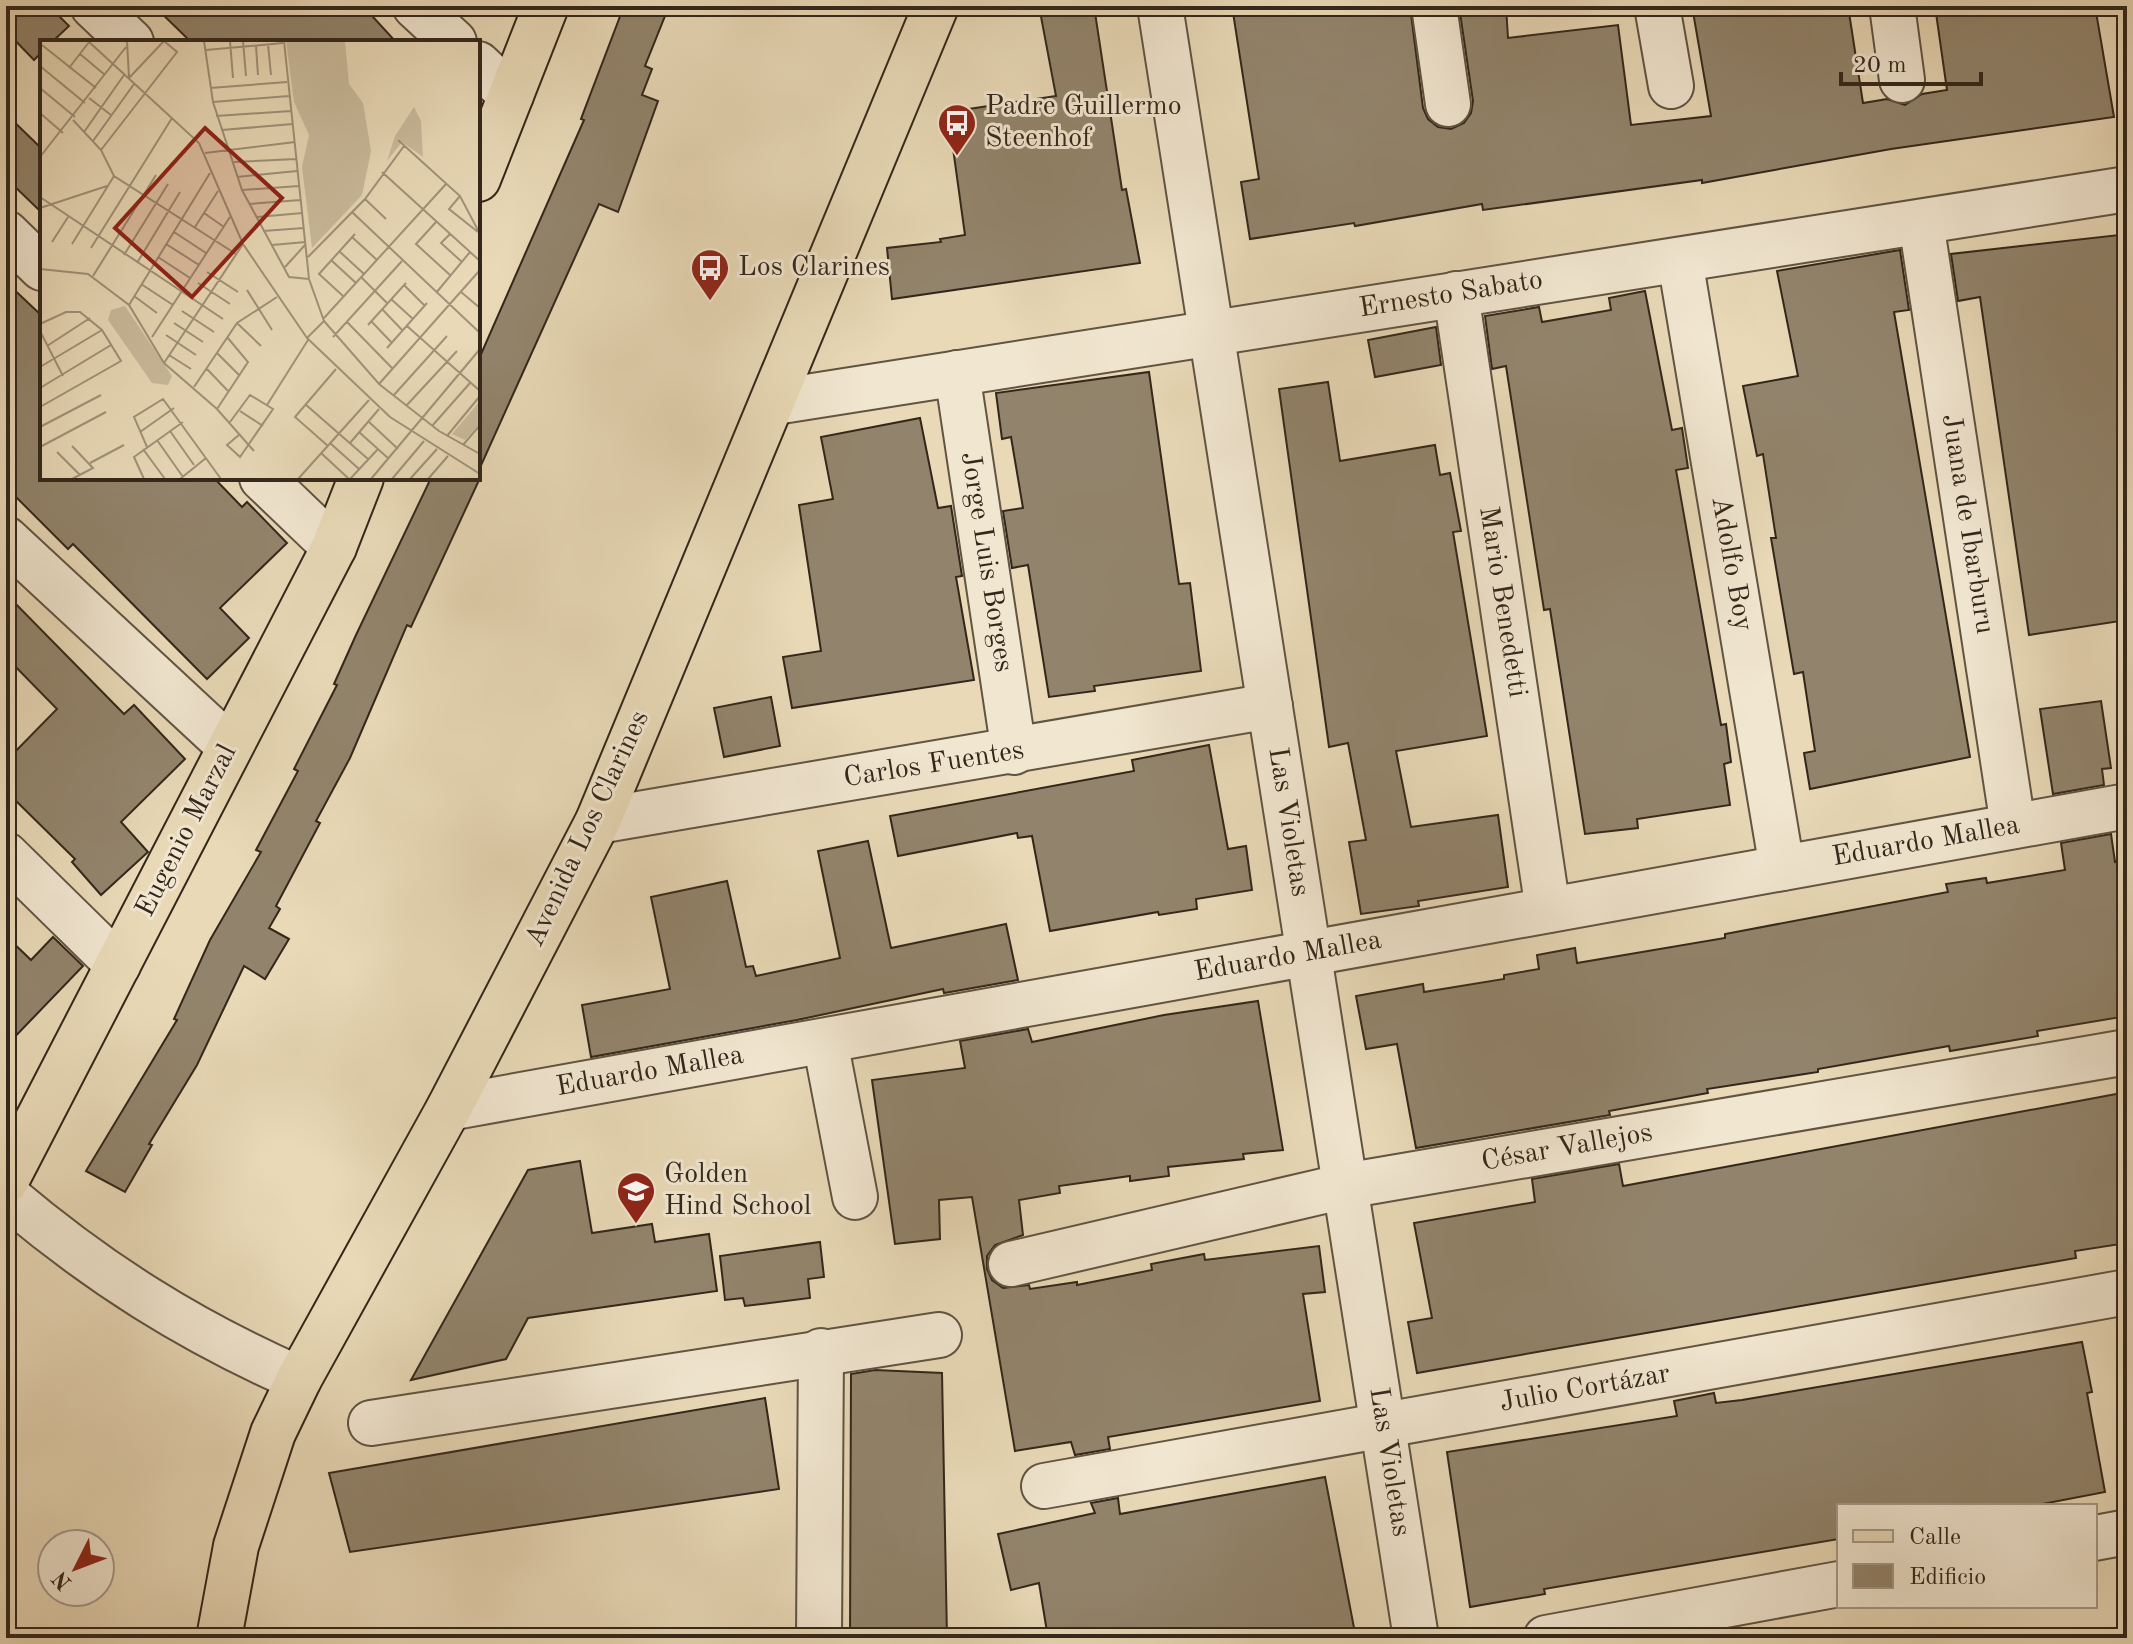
<svg xmlns="http://www.w3.org/2000/svg" width="2133" height="1644" font-family="'Old Standard TT',serif">
<rect width="100%" height="100%" fill="#e9d9b7"/>
<filter id="stains"><feTurbulence type="fractalNoise" baseFrequency=".0025" numOctaves="4"/><feColorMatrix values="0 0 0 0 .2 0 0 0 0 .09 0 0 0 0 .02 0 0 0 .5 -.17"/></filter>
<radialGradient id="worn" r=".72"><stop offset=".6" stop-color="#630" stop-opacity="0"/><stop offset="1" stop-color="#630" stop-opacity=".3"/></radialGradient>
<!-- building -->
<g fill="#92846c" stroke="#33271b" stroke-width="2">
<path d="M6 6H49L69 26 52 42H42V52L34 60 6 31Z"/>
<path d="M154 6H363L396 42H191Z"/>
<path d="M624 6H669L645 66 652 69 642 95 658 101 618 212 599 204 478 472V361L584 120 581 119Z"/>
<path d="M1039 6H1094L1122 190 1126 189 1140 263 892 299 887 248 941 242 940 239 965 235 948 112 1056 96Z"/>
<path d="M1232 6H1410L1423 108 1428 119 1438 127 1451 129 1464 123 1471 113 1473 101 1459 6H1506L1508 38 1618 25 1631 125 1711 116 1692 6H1848L1863 103 1887 99 1905 105 1922 94 1947 90 1935 6H2095L2114 117 1891 149 1702 183V180L1483 210 1482 204 1355 226 1354 223 1250 239 1241 182 1259 179Z"/>
<path d="M6 114 42 149V213L6 178Z"/>
<path d="M2119 235 2127 290V620L2029 635 1980 297 1958 301 1951 254Z"/>
<path d="M1900 250 1909 310 1894 312 1970 757 1810 789 1804 753 1815 751 1803 672 1794 674 1771 538H1776L1763 454 1757 456 1743 386 1798 376 1777 271Z"/>
<path d="M6 282 42 316V478H214L242 507 247 502 287 543 220 608 249 638 207 679 73 544 68 549 6 487Z"/>
<path d="M1645 291 1672 430 1682 428 1688 468 1676 470 1721 725 1726 724 1731 762 1724 764 1730 805 1637 819 1638 828 1585 834 1550 609 1544 610 1506 366 1492 369 1485 316 1539 307 1542 322 1611 310 1609 298Z"/>
<path d="M1436 327 1441 365 1375 377 1368 340Z"/>
<path d="M1149 372 1179 584 1190 583 1201 671 1094 686 1095 691 1049 697 1028 565 1012 568 1003 511 1023 508 1011 437 1002 439 996 393Z"/>
<path d="M1328 382 1340 461 1435 445 1440 475 1450 473 1461 531 1453 532 1487 736 1396 751 1411 827 1498 815 1508 887 1418 901 1419 906 1361 914 1349 842 1366 840 1348 743 1329 747 1279 389Z"/>
<path d="M920 418 938 508 951 506 962 576 956 577 974 680 792 708 783 657 821 651 799 505 833 499 821 437Z"/>
<path d="M431 478H480L411 627 407 625 350 758 316 821 320 823 276 906 280 909 269 928 289 939 265 979 244 966 197 1065 149 1144 152 1145 125 1192 86 1171 177 1020 174 1019 210 940 261 852 256 850 298 771 294 769 337 685 334 684 356 635Z"/>
<path d="M6 594 124 714 134 705 185 759 121 822 148 852 101 895 72 862 75 859 6 791V761L57 709 6 657Z"/>
<path d="M771 697 780 746 724 757 714 708Z"/>
<path d="M2101 701 2111 768 2102 769 2104 785 2053 794 2040 709Z"/>
<path d="M1209 745 1228 849 1246 846 1252 890 1196 899 1197 909 1159 915 1158 912 1050 931 1032 836 1018 838 1017 833 898 856 890 816 1134 771 1132 760Z"/>
<path d="M2111 834 2115 862 2127 860V1016L2037 1031 2038 1036 1950 1051 1949 1046 1818 1069V1072L1707 1089 1708 1093 1609 1111 1610 1115 1416 1148 1397 1044 1366 1049 1356 996 1423 984 1424 992 1504 979V975L1539 969 1537 955 1575 948 1577 963 1725 938V934L1948 892 1946 884 1986 878 1987 883 2065 870 2061 843Z"/>
<path d="M868 841 891 948 1006 924 1018 980 950 992 944 993 943 989 797 1020 591 1057 582 1005 670 989 651 897 727 881 746 967 753 966 756 976 840 958 818 851Z"/>
<path d="M6 936 31 960 53 937 83 966 6 1046Z"/>
<path d="M1258 1001 1283 1150 1243 1154 1244 1159 1168 1167 1169 1176 1130 1181V1176L1059 1186 1060 1193 1019 1200 1023 1235 995 1245 987 1256V1269L992 1280 1003 1288 1029 1285 1030 1289 1077 1282V1285L1152 1270 1151 1264 1204 1254 1205 1260 1319 1246 1325 1292 1303 1294 1320 1401 1108 1437 1110 1449 1075 1455 1071 1442 1015 1451 972 1197 939 1200 940 1239 895 1244 872 1080 965 1068 960 1041 1028 1029 1032 1042 1164 1015Z"/>
<path d="M2127 1092V1243L2075 1251 2076 1258 1417 1373 1408 1322 1432 1318 1414 1223 1535 1202 1532 1179 1619 1164 1623 1186Z"/>
<path d="M580 1161 592 1233 652 1224 655 1242 709 1234 717 1291 528 1318 506 1359 411 1380 528 1170Z"/>
<path d="M820 1242 824 1277 808 1279 810 1298 745 1306 743 1298 725 1300 720 1256Z"/>
<path d="M2082 1342 2092 1392 2087 1393 2105 1492 2032 1506H1839V1539L1544 1589 1545 1594 1470 1607 1447 1452 1677 1416 1674 1401 1714 1393 1716 1403 1742 1400Z"/>
<path d="M875 1370 942 1373 947 1638H850L851 1374Z"/>
<path d="M765 1398 779 1489 350 1552 329 1473Z"/>
<path d="M1325 1477 1355 1633 1319 1638H1048L1039 1583 1011 1590 998 1534 1095 1513 1091 1503 1118 1498 1120 1514Z"/>
</g>
<g fill="none" stroke-linecap="round" stroke-linejoin="round">
<defs>
<g id="minor">
<path d="M93 6 131 42"/>
<path d="M415 6 454 42"/>
<path d="M1160 6 1416 1638"/>
<path d="M1434 6 1448 104"/>
<path d="M1657 6 1671 86"/>
<path d="M1892 6 1902 80"/>
<path d="M478 64 511 95"/>
<path d="M1921 222 2013 826"/>
<path d="M6 233 42 268"/>
<path d="M1680 260 1782 868"/>
<path d="M1456 294 1548 910"/>
<path d="M957 373 1014 752"/>
<path d="M775 402 2127 189"/>
<path d="M262 478 334 547"/>
<path d="M6 539 230 747"/>
<path d="M598 821 1270 706"/>
<path d="M6 855 118 965"/>
<path d="M825 1041 855 1197"/>
<path d="M449 1108 2127 806"/>
<path d="M6 1195C98 1273 188 1330 299 1379"/>
<path d="M1011 1264 1345 1186 2127 1052"/>
<path d="M371 1423 939 1335"/>
<path d="M1044 1486 2127 1292"/>
<path d="M2095 1538 2127 1532"/>
<path d="M819 1638 821 1351"/>
<path d="M1546 1638 1839 1584"/>
</g>
<g id="major">
<path d="M478 179 546 6"/>
<path d="M6 1181 334 547 361 478"/>
<path d="M219 1638 236 1546 273 1433 299 1379 449 1108 598 821 936 6"/>
</g>
</defs>
<!-- minor casing -->
<use href="#minor" stroke="#605442" stroke-width="48"/>
<!-- major casing -->
<use href="#major" stroke="#33271b" stroke-width="48"/>
<!-- minor -->
<use href="#minor" stroke="#f1e6d0" stroke-width="44"/>
<!-- major -->
<use href="#major" stroke="#e9d9b7" stroke-width="44"/>
</g>
<!-- icons -->
<defs>
<symbol id="bus-pin" viewBox="-11 -11 22 30"><path d="M0 17L-7.5 6A9.5 9.5 0 1 1 7.5 6Z" fill="#8f2418" stroke="#f1e6d0"/><path d="M-5-6H5V4H4V6H2V4H-2V6H-4V4H-5ZM-3.5-4V0h7V-4ZM-3.5 1.2v1.5H-2V1.2ZM2 1.2v1.5H3.5V1.2Z" fill="#fff"/></symbol>
<symbol id="school-pin" viewBox="-11 -11 22 30"><path d="M0 17L-7.5 6A9.5 9.5 0 1 1 7.5 6Z" fill="#8f2418" stroke="#f1e6d0"/><path d="M0-5L7-2L0 1L-7-2ZM-4 1L0 2.5L4 1V4Q0 6-4 4Z" fill="#fff"/></symbol>
</defs>
<g fill-rule="evenodd">
<use href="#bus-pin" x="935" y="101" width="44" height="60"/>
<use href="#bus-pin" x="688" y="246" width="44" height="60"/>
<use href="#school-pin" x="614" y="1169" width="44" height="60"/>
</g>
<g text-anchor="middle" dominant-baseline="central" stroke-width="6" stroke-linejoin="round" paint-order="stroke">
<!-- poi labels -->
<g font-size="28" fill="#33271b" stroke="#f1e6d0" text-anchor="start">
<text x="985" y="107">Padre Guillermo<tspan x="985" dy="32">Steenhof</tspan></text>
<text x="738" y="268">Los Clarines</text>
<text x="664" y="1175">Golden<tspan x="664" dy="32">Hind School</tspan></text>
</g>
<!-- street labels -->
<g font-size="28" fill="#33271b" stroke="#f1e6d0">
<text transform="translate(1451 295) rotate(-9)">Ernesto Sabato</text>
<text transform="translate(1967 524) rotate(81)">Juana de Ibarburu</text>
<text transform="translate(986 562) rotate(81)">Jorge Luis Borges</text>
<text transform="translate(1731 564) rotate(80)">Adolfo Boy</text>
<text transform="translate(1502 602) rotate(81)">Mario Benedetti</text>
<text transform="translate(934 765) rotate(-9)">Carlos Fuentes</text>
<text transform="translate(1288 822) rotate(81)">Las Violetas</text>
<text transform="translate(588 829) rotate(-65)">Avenida Los Clarines</text>
<text transform="translate(187 831) rotate(-63)">Eugenio Marzal</text>
<text transform="translate(1926 842) rotate(-10)">Eduardo Mallea</text>
<text transform="translate(1288 957) rotate(-10)">Eduardo Mallea</text>
<text transform="translate(650 1072) rotate(-10)">Eduardo Mallea</text>
<text transform="translate(1567 1148) rotate(-10)">César Vallejos</text>
<text transform="translate(1585 1389) rotate(-10)">Julio Cortázar</text>
<text transform="translate(1389 1462) rotate(81)">Las Violetas</text>
</g>
</g>
<!-- overview -->
<g transform="translate(40 40)">
<rect width="440" height="440" fill="#e9d9b7"/>
<path d="M85 266 132 336 128 345 112 343 68 280 71 270Z" fill="#cabb9c"/>
<path d="M374 67 381 81 383 117 362 102 347 121 355 96ZM440 361V383L425 400 412 394Z" fill="#cabb9c"/>
<path d="M246 1H305L309 44 323 63 331 111 322 155 272 208 262 127 269 95 254 62Z" fill="#cabb9c"/>
<path fill="none" stroke="#a09279" stroke-width="2" d="M48 1 159 103 203 204 267 298 284 281 269 239 244 1M87 1 89 37M164 1 173 62 202 150 249 237 269 239M190 1 193 38M203 1 206 36M228 4 231 35M2 5 56 48M216 6 218 35M166 10 243 3M40 14 65 35M0 26 45 63M29 28 49 2M89 38 124 1M0 48 35 77M170 48 247 42M49 58 71 75M173 62 249 56M0 73 23 93M176 76 251 71M33 80 61 110 74 136 196 214M182 90 253 84M44 92 84 35M358 100 420 156 440 194M53 101 94 44M61 110 137 12 124 1M165 113 255 102M0 117 86 7M194 122 256 119M342 132 440 221M197 137 257 131M202 150 259 146M420 156 409 169 438 192M0 157 183 279M325 159 346 179M209 164 261 160M0 168 67 146M312 172 440 293M164 173 184 187M217 177 263 173M396 182 376 204 410 235M155 187 178 151M223 191 264 188M134 192 166 213M410 194 401 203 422 222M312 197 337 220M12 202 28 177M32 204 74 136M126 204 159 225M232 205 266 202M51 208 132 78M299 211 324 234M84 215 128 144M118 217 150 238M268 217 325 159 364 106M291 220 316 243M97 223 140 152M245 227 265 205M0 229 48 234 89 265 124 323 177 369 214 411M167 232 198 252M53 236 116 135M321 237 347 263M158 243 190 264M101 244 133 265M364 245 385 266M207 250 232 290M421 252 440 268M396 253 430 212M94 256 117 273M303 256 279 234 315 194M351 259 373 279M89 265 170 133M342 269 363 291M142 271 174 292M284 278 406 144M284 281 339 344 399 391 440 414M331 281 352 303M307 282 353 329M134 283 163 302M197 283 221 306M0 284 26 272H40L62 290 81 321 0 367M328 285 366 243M367 286 440 351M0 291 23 336M126 295 156 315M112 297 190 177M293 297 362 221M267 298 350 377 440 434M7 306 50 278M347 308 387 263M177 313 200 336M129 315 151 329M124 323 203 204M0 327 62 290M166 328 189 352M339 344 440 230M154 347 197 283 237 257M0 348 71 305M353 356 407 296M265 364 328 419M227 365 268 300M366 366 417 311M177 369 208 322 187 297M200 371 223 386M328 381 358 409M190 382 210 355 233 369 200 417 187 405 200 394M392 386 430 343M0 387 61 355M130 391 154 425M100 392 134 368M319 392 349 419M407 396 440 356M117 400 143 437M290 403 319 429M310 403 339 369M423 405 440 385M32 406 53 428 32 439M288 406 255 377 296 329M0 407 66 372M107 407 94 377 123 359 181 439M103 409 125 439M17 412 40 435M281 413 309 439M50 423 84 405M104 439 94 417 143 382M140 439 166 418M258 439 329 360M310 439 338 409M331 439 440 309M352 439 384 401M370 439 397 409M388 439 408 416"/>
<path fill="#8f2418" fill-opacity="0.15" stroke="#8f2418" stroke-width="4" d="M165 88 242 158 152 257 75 188Z"/>
<rect width="440" height="440" fill="none" stroke="#33271b" stroke-width="4"/>
</g>
<!-- margin -->
<rect width="2133" height="1644" fill="none" stroke="#e9d9b7" stroke-width="32"/>
<rect x="8" y="8" width="2117" height="1628" fill="none" stroke="#33271b" stroke-width="4"/>
<rect x="16" y="16" width="2101" height="1612" fill="none" stroke="#33271b" stroke-width="2"/>
<!-- legend -->
<rect x="1837" y="1504" width="260" height="104" fill="#f1e6d0" stroke="#a59a88" stroke-width="2"/>
<rect x="1853" y="1530" width="40" height="12" fill="#e9d9b7" stroke="#a59a88" stroke-width="2"/>
<text x="1909" y="1544" font-size="24" fill="#33271b">Calle</text>
<rect x="1853" y="1564" width="40" height="24" fill="#92846c" stroke="#a59a88" stroke-width="2"/>
<text x="1909" y="1584" font-size="24" fill="#33271b">Edificio</text>
<!-- north arrow -->
<g transform="translate(76 1568) rotate(228)"><circle r="38" fill="#f1e6d0" stroke="#a59a88" stroke-width="2"/>
<path d="M0-6L14 30L0 20L-14 30Z" fill="#8f2418"/>
<text y="-12" font-size="22" font-weight="bold" text-anchor="middle" fill="#33271b">N</text>
</g>
<!-- scale -->
<path d="M1841 72v12h140v-12" fill="none" stroke="#33271b" stroke-width="4"/>
<text x="1853" y="72" font-size="24" fill="#33271b" stroke="#f1e6d0" stroke-width="6" paint-order="stroke">20 m</text>
<rect width="100%" height="100%" filter="url(#stains)"/>
<rect width="100%" height="100%" fill="url(#worn)"/>
</svg>
